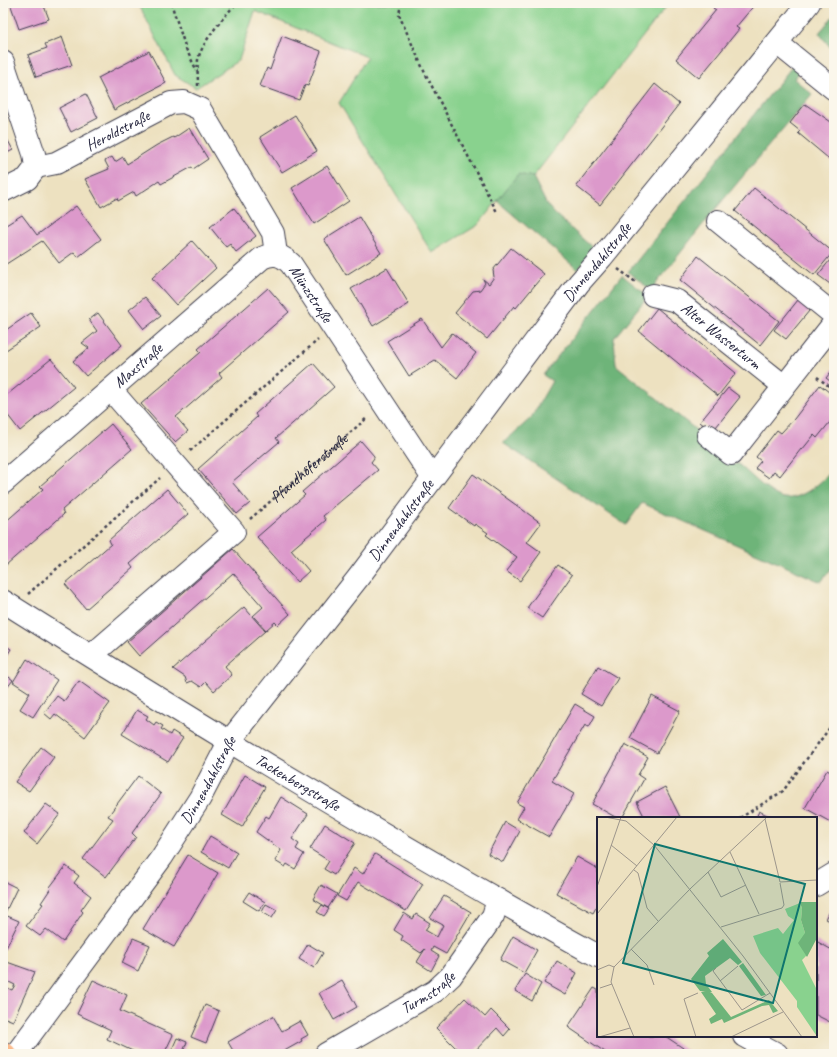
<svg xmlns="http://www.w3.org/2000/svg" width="837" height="1057" font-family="Caveat,sans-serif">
<rect width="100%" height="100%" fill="#fbf7ec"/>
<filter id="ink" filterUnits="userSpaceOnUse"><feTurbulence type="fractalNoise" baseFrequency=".025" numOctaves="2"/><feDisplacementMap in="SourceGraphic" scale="8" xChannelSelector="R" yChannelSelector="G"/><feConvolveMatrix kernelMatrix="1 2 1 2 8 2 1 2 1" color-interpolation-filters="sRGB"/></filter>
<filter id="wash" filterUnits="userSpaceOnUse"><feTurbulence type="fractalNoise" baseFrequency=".012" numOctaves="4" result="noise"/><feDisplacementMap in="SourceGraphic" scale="16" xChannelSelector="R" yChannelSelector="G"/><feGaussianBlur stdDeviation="0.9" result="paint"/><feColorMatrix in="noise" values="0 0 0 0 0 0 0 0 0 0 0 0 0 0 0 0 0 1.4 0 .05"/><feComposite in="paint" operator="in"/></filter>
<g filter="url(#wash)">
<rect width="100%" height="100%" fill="#ede1c0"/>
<!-- green -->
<path fill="#89d28e" stroke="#567a64" d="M138 3H669L533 177 518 175 478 225 432 253 339 103 367 57 255 11 239 60 196 88 175 75Z"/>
<!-- forest -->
<g fill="#6eb479" stroke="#486b5a">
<path d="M834 15V52L819 33Z"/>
<path d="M795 63 803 68 794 79 812 94 708 218 651 290 628 272Z"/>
<path d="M518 174 533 177 547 205 555 214 594 249 578 270 497 201Z"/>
<path d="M622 275 648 296 614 338 616 365 716 446 715 448 735 465 737 463C749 473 764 489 778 496 796 506 824 481 834 468V565L821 582 642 503 626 525 503 443 531 418 552 381 543 375Z"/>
</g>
<g id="blocks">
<!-- building -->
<g fill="#dc99cb">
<path d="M10 3H47V5L44 6 49 19 19 29Z"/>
<path d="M717 3H756L736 27 739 29 699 78 676 59 716 10 713 8Z"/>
<path d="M282 36 321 51 308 86 305 85 299 100 260 86 267 68 270 70Z"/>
<path d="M62 37 72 65 36 77 28 55 47 48 45 44Z"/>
<path d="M149 51 166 83 114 110 98 78Z"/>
<path d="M655 84 679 104 600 205 576 186Z"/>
<path d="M86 94 98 118 71 132 59 108Z"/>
<path d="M805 104 834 124V163L798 133 800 131 790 123Z"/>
<path d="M295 115 317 151 282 172 260 137Z"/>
<path d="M189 128 208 159 193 169 192 167 161 184 159 181 136 196 134 192 118 201 117 198 101 207 85 179 109 169 105 161 112 157 115 162 123 157 127 164 157 145 173 137 174 138Z"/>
<path d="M5 135 13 150 3 155V137Z"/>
<path d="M327 166 349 201 314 224 292 188Z"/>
<path d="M754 188 833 252 814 275 735 211Z"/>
<path d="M76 206 101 239 78 257 74 252 59 263 42 241 3 266V224L5 223 6 225 22 215 37 235Z"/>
<path d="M234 208 256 236 236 252 230 244 226 247 210 227Z"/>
<path d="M359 217 381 253 346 275 324 239Z"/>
<path d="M192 241 216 268 176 305 152 278Z"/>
<path d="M511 248 544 274 516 308 514 306 487 339 455 313 473 291 480 290 485 283 483 279 489 284 494 277 493 270Z"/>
<path d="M834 255V279L830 284 818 275Z"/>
<path d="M698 256 779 321 760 345 680 280Z"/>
<path d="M387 268 409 304 373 326 351 289Z"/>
<path d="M268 288 289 312 219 373 222 377 176 417 188 431 175 442 141 404 201 352 198 349Z"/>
<path d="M802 295 814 305 786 339 774 330Z"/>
<path d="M145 297 161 316 144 329 129 310Z"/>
<path d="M657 308 736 373 718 396 639 331Z"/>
<path d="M31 313 41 327 3 352V332Z"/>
<path d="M98 313 122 345 86 376 73 361 89 348 82 343 97 331 89 320Z"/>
<path d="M422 319 441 347 452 333 476 353 457 378 435 360 409 376 387 341Z"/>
<path d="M51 359 74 387 20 431 3 409V398Z"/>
<path d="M313 363 334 387 276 438 279 442 232 482 250 503 237 514 198 469 257 417 255 414Z"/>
<path d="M834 368V384L826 378Z"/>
<path d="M820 385 834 396V417L817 438 814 435 802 450 801 449 780 476 774 471 769 478 755 468 761 461 756 457 777 430 781 433 794 419Z"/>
<path d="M728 388 740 397 712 432 700 422Z"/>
<path d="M111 424 132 449 62 510 64 514 6 565 3 562V524L43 489 40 486Z"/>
<path d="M361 441 374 456V458L371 462 378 470 323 516 326 520 291 550 309 571 297 582 257 537 305 495 302 492Z"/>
<path d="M473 474 541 523 527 542 541 552 520 581 506 571 517 557 486 535 488 533 475 524 474 526 449 508Z"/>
<path d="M167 489 188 514 130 564 133 568 86 609 65 584 111 544 109 540Z"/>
<path d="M233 549 290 614 278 625 275 622 266 630 253 616 263 607 233 573 139 656 127 642Z"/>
<path d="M558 565 572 575 542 618 527 608Z"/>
<path d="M244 607 265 631 225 666 232 675 214 691 206 682 201 687 192 681 187 683 185 677 173 669Z"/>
<path d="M3 644 11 649 3 662Z"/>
<path d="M27 659 57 680 33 717 20 709 30 693 13 682Z"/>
<path d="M598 666 618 678 601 706 581 694Z"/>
<path d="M6 675 13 680 3 693V678Z"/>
<path d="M79 681 110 703 85 737 55 714 51 719 44 713 57 696 64 701Z"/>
<path d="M652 696 680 711 657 753 630 738Z"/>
<path d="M575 704 595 716 589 727 585 725 552 781 574 794 549 837 517 819 524 807 517 803Z"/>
<path d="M137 710 148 716 146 719 154 725 156 722 163 726 161 729 170 735 172 731 183 738 168 762 122 734Z"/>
<path d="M625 744 648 757 638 775 644 779 622 818H617L592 804Z"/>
<path d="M41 747 54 757 29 791 15 782Z"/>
<path d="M827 770 834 774V824L805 808Z"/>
<path d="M245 775 265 787 242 827 222 815Z"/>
<path d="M138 776 161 794 132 833 136 837 106 877 83 859 113 819 108 816Z"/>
<path d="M665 787 680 817 645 818 637 802Z"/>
<path d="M281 797 308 814 292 839 299 844 296 849 304 854 295 869 287 864 285 867 275 861 281 850 256 832 266 816 269 818Z"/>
<path d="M46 804 60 814 37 844 24 833Z"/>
<path d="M759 811 773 818H756Z"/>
<path d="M505 822 520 831 503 862 488 854Z"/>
<path d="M325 824 355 843 334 875 324 869 329 861 310 849Z"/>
<path d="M210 836 237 852 228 868 201 852Z"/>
<path d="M375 854 423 884 406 911 358 882 346 901 337 896 354 868 363 874Z"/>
<path d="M188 855 218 873 174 947 143 929Z"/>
<path d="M577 857 598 869V904L593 913 556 893Z"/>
<path d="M66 866 79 876 74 883 91 896 81 910 83 912 63 942 46 929 40 936 26 926 43 904 41 903 51 888 50 887Z"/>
<path d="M3 881 17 888 3 917Z"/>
<path d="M321 885 337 894 328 908 313 899Z"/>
<path d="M249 892 265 902 259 911 243 901Z"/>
<path d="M444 896 471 912 446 954 433 947 431 951 439 956 431 971 417 962 425 949 421 953 401 940 403 936 394 930 404 913 413 919 416 914 430 923 425 930 437 937 443 925 430 918Z"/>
<path d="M834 903V923L826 919Z"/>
<path d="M266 904 277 910 272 918 262 912Z"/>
<path d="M322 905 329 909 324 916 317 912Z"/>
<path d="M5 915 19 921 5 950 3 949V919Z"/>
<path d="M513 936 537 950 524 973 500 960Z"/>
<path d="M133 938 150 945 138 971 122 963Z"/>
<path d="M816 941 834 951V967L832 970 834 971V1014L830 1022 816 1015Z"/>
<path d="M308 944 323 953 314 968 299 959Z"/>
<path d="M557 961 577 973 565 995 544 983Z"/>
<path d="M7 962 35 972 13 1021 3 1017V986L12 990 15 985 3 979V971Z"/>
<path d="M525 974 541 984 532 1001 515 991Z"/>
<path d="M93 980 127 995 120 1011 173 1035 164 1054H139L107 1039 111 1030 77 1014Z"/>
<path d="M342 980 357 1007 334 1020 319 993Z"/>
<path d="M594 988 598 990V1036H665L692 1054H608L568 1027Z"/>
<path d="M465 998 485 1017 491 1010 510 1029 504 1036 497 1028 472 1054H462L436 1028Z"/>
<path d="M205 1005 219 1011 206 1043 191 1037Z"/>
<path d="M273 1016 282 1031 300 1021 308 1035 301 1039 302 1041 279 1054H235L228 1042Z"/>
<path d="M177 1038 187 1042 182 1054H170Z"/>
</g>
</g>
</g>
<g filter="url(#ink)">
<use href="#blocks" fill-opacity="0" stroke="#403f4f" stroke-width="1"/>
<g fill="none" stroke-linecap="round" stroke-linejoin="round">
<defs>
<g id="minor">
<path d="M777 43 834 89"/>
<path d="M3 62 34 154 36 167 27 179 3 191"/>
<path id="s2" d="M36 167 56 163 171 103 184 102 200 109 273 233 276 254"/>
<path d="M718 221 834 315"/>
<path id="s3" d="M653 295 677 301 784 386"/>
<path d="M708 435 731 454 834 323"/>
<path id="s4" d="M3 483 262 258C274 252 282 255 291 264L432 477"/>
<path id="s5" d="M3 601C198 724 396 845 598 956"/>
<path d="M92 655 234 532 111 390"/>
<path d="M816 885 834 874"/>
<path d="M744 1036 777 1054"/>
<path id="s6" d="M16 1054 162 857 200 798 229 742 358 578 579 283 602 257 809 3"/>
<path id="s7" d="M326 1054 435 991 451 976 493 916 498 900"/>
</g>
<path id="major" d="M3 1053 5 1054"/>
</defs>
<!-- minor casing -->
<use href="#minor" stroke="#403f4f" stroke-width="24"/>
<!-- major casing -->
<use href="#major" stroke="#403f4f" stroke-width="24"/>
<!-- path -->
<g stroke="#403f4f" stroke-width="2.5" stroke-dasharray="3 3" stroke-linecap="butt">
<path d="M171 3 186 49 197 71"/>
<path d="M401 3 399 15 424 71 497 212"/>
<path d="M198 86C198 77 197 68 198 60 201 43 225 15 237 3"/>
<path d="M618 269 637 283"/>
<path d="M817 377 834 390"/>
<path d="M190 451 318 340"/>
<path id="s1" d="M250 519 367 418"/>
<path d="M28 594 160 478"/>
<path d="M740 818 783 791 834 722"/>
</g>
<!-- minor -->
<use href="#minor" stroke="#fff" stroke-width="22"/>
<!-- major -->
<use href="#major" stroke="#fbbb8d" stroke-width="22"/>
</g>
</g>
<g text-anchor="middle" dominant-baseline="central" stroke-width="3.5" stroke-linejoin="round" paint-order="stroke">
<!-- street labels -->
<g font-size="16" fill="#22223b" stroke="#fbf7ec">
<text stroke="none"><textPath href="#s2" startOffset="90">Heroldstraße</textPath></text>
<text stroke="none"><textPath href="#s6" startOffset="983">Dinnendahlstraße</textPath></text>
<text stroke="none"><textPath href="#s4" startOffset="411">Münzstraße</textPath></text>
<text stroke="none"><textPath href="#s3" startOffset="81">Alter Wasserturm</textPath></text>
<text stroke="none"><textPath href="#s4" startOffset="179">Maxstraße</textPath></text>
<text stroke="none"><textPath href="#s1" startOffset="78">Pfandhöferstraße</textPath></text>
<text stroke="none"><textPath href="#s6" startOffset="659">Dinnendahlstraße</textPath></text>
<text stroke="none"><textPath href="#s6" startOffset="335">Dinnendahlstraße</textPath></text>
<text stroke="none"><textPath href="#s5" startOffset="346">Tackenbergstraße</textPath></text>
<text stroke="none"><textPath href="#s7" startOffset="119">Turmstraße</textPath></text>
</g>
</g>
<!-- overview -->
<g transform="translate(597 817)">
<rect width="220" height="220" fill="#ede1c0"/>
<path d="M203 86 205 92 204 103 208 116 206 132 210 138 205 143 220 173 219 218 200 190V184L163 136 156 119 181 111 186 117 197 103 191 99 188 92Z" fill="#89d28e"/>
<path d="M203 85H220V121L210 140 201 126 208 116 204 103 205 92ZM126 122 145 145 141 148 133 141 108 159 109 167 115 175 103 174 94 162 112 139 110 136ZM146 146 169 178 164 179 142 149ZM111 174 115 176 134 200 172 183 181 194 176 196 172 188 165 189 127 206 125 202 114 207 112 202 119 197 104 175Z" fill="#6eb479"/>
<path fill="none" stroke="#9c958b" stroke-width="1" d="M8 0 29 4 57 28 146 139 205 220M168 2 183 65 220 63M14 28 40 49M133 35 162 97M37 53 41 56 50 91 61 104M111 55 124 80 149 68M0 70 24 0M0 97 80 0M124 110 185 91 187 88 183 66M34 132 50 148 57 168M119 151 116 154 145 193 173 176M0 153 12 148 17 150M123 164 141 149M3 171 15 167M2 220 33 211M37 220 14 165 17 150 94 71 170 0M99 220 87 182 101 176M134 220 186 195"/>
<path fill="#0f766e" fill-opacity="0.15" stroke="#0f766e" stroke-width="2" d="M58 27 208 67 176 186 26 146Z"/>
<rect width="220" height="220" fill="none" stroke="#22223b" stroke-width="2"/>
</g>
<!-- margin -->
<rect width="837" height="1057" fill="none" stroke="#fbf7ec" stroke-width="16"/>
</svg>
